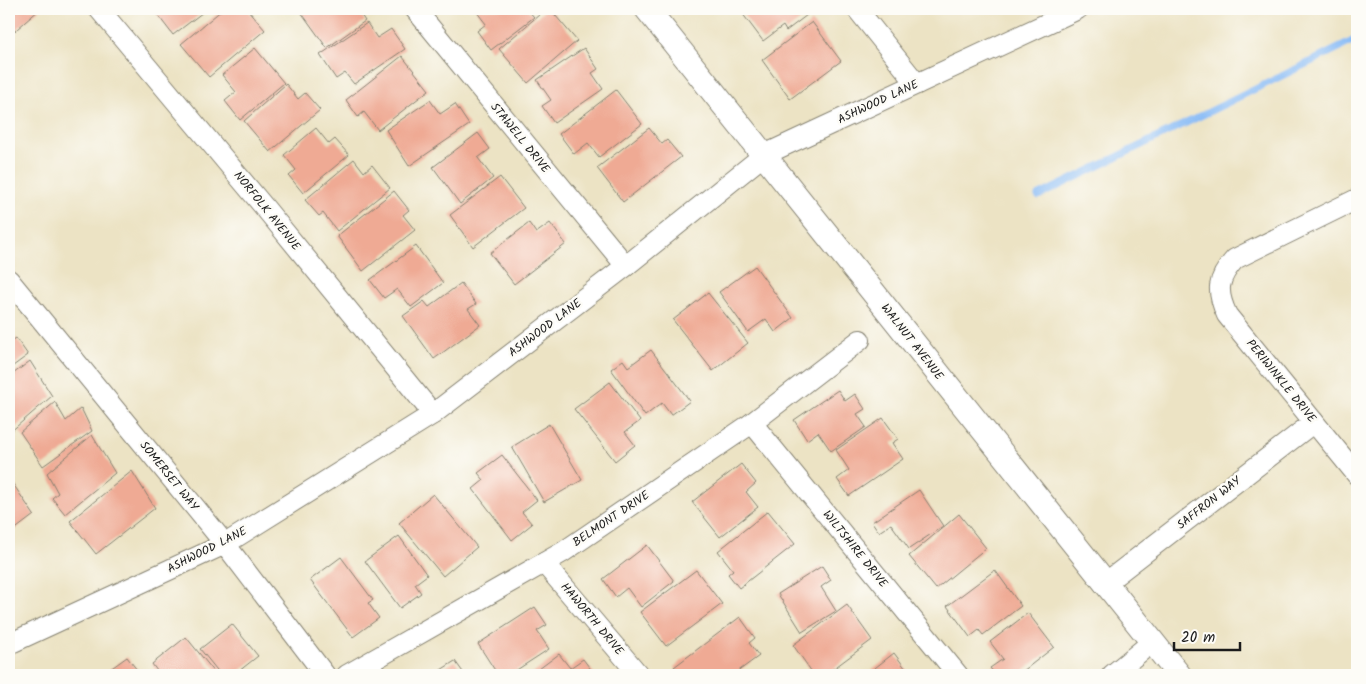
<svg xmlns="http://www.w3.org/2000/svg" width="1366" height="684" font-family="Kalam,sans-serif">
<rect width="100%" height="100%" fill="#fdfcf7"/>
<filter id="ink" filterUnits="userSpaceOnUse"><feTurbulence type="fractalNoise" baseFrequency=".02" numOctaves="2"/><feDisplacementMap in="SourceGraphic" scale="10" xChannelSelector="R" yChannelSelector="G"/><feConvolveMatrix kernelMatrix="1 2 1 2 8 2 1 2 1" color-interpolation-filters="sRGB"/></filter>
<filter id="wash" filterUnits="userSpaceOnUse"><feTurbulence type="fractalNoise" baseFrequency=".0096" numOctaves="4" result="noise"/><feDisplacementMap in="SourceGraphic" scale="20" xChannelSelector="R" yChannelSelector="G"/><feGaussianBlur stdDeviation="1.12" result="paint"/><feColorMatrix in="noise" values="0 0 0 0 0 0 0 0 0 0 0 0 0 0 0 0 0 1.4 0 .05"/><feComposite in="paint" operator="in"/></filter>
<g filter="url(#wash)">
<rect width="100%" height="100%" fill="#ece3c4"/>
<g fill="none" stroke-linecap="round" stroke-linejoin="round">
<!-- stream -->
<path stroke="#88bbf6" stroke-width="7" d="M1038 196 1357 39"/>
</g>
<g id="blocks">
<!-- building -->
<g fill="#efaa94">
<path d="M9 9H40L9 36Z"/>
<path d="M153 9H207L173 35Z"/>
<path d="M223 9H247L265 30 209 77 181 44Z"/>
<path d="M305 9H357L365 21 327 48 301 12Z"/>
<path d="M479 9H527L534 17 491 50 477 31 486 24 476 11Z"/>
<path d="M546 9H550L577 41 528 83 499 49Z"/>
<path d="M739 9H802L807 15 786 31 783 26 763 41Z"/>
<path d="M812 22 841 61 790 99 762 60Z"/>
<path d="M367 23 377 38 391 29 405 49 354 84 345 73 336 79 320 55Z"/>
<path d="M255 48 284 83 240 120 225 101 236 92 222 75Z"/>
<path d="M584 48 598 69 592 73 603 89 554 123 542 106 551 100 537 80Z"/>
<path d="M402 56 429 90 378 130 364 112 358 117 346 100Z"/>
<path d="M286 84 298 99 305 93 320 110 270 152 244 121Z"/>
<path d="M616 90 642 124 599 157 588 143 574 154 559 134Z"/>
<path d="M430 100 440 114 455 104 469 125 409 166 386 130Z"/>
<path d="M316 128 329 144 335 139 349 155 303 193 289 176 296 170 284 155Z"/>
<path d="M649 128 662 144 667 140 681 157 623 202 597 168Z"/>
<path d="M478 133 490 149 478 158 493 178 460 204 433 167Z"/>
<path d="M354 159 364 172 372 165 390 188 337 231 323 213 319 216 305 200Z"/>
<path d="M500 177 524 208 473 247 450 215Z"/>
<path d="M394 191 409 210 403 215 415 230 363 271 337 236Z"/>
<path d="M529 223 536 233 550 223 566 244 514 284 490 253Z"/>
<path d="M416 246 443 283 411 307 397 289 384 298 370 280Z"/>
<path d="M755 266 793 318 775 332 766 319 748 332 719 292Z"/>
<path d="M461 283 476 304 468 309 480 325 434 359 403 316 424 301 429 307Z"/>
<path d="M708 293 748 343 713 371 673 320Z"/>
<path d="M16 338 28 355 9 369V343Z"/>
<path d="M651 350 690 401 671 415 662 403 645 416 611 369 623 360 628 367Z"/>
<path d="M30 361 52 396 9 433V377Z"/>
<path d="M610 382 640 421 625 432 635 445 615 461 574 409Z"/>
<path d="M838 390 845 401 855 394 865 409 857 414 866 427 831 451 818 432 807 440 794 420Z"/>
<path d="M55 402 66 421 81 408 92 431 43 466 20 432Z"/>
<path d="M883 418 898 439 892 443 903 459 849 496 837 479 849 470 836 450Z"/>
<path d="M549 424 582 480 544 502 512 447Z"/>
<path d="M92 435 115 473 65 514 52 498 58 493 47 473Z"/>
<path d="M502 455 537 500 522 512 532 524 512 540 473 489 484 480 478 473Z"/>
<path d="M741 464 756 483 746 492 758 507 720 537 692 502Z"/>
<path d="M132 471 155 508 96 554 70 521Z"/>
<path d="M9 478 34 515 9 534Z"/>
<path d="M919 490 943 526 909 549 891 524 879 532 872 522Z"/>
<path d="M433 494 477 547 443 576 399 523Z"/>
<path d="M768 511 795 544 739 588 728 574 733 570 718 551Z"/>
<path d="M959 514 986 548 936 589 909 556Z"/>
<path d="M399 536 427 575 415 584 421 593 400 608 365 561Z"/>
<path d="M647 545 674 581 641 607 627 588 616 597 603 579Z"/>
<path d="M341 557 373 600 368 603 379 618 353 637 310 580Z"/>
<path d="M822 566 831 580 821 587 836 611 802 632 778 594Z"/>
<path d="M696 570 722 604 666 646 640 612Z"/>
<path d="M995 570 1021 606 983 635 979 630 970 637 947 606Z"/>
<path d="M847 605 872 640 825 675H814L793 645Z"/>
<path d="M535 607 547 625 537 631 549 649 509 675H498L478 644Z"/>
<path d="M1028 613 1054 647 1018 675H996L990 668 1003 659 990 642Z"/>
<path d="M740 617 755 638 749 643 759 656 733 675H680L674 667Z"/>
<path d="M232 624 258 656 234 675H221L200 649Z"/>
<path d="M186 637 216 674 215 675H160L152 664Z"/>
<path d="M894 653 909 673 906 675H866Z"/>
<path d="M559 654 570 668 583 659 595 675H531Z"/>
<path d="M127 657 141 675H102Z"/>
<path d="M455 661 465 675H433Z"/>
</g>
</g>
</g>
<g filter="url(#ink)">
<use href="#blocks" fill-opacity="0" stroke="#848070" stroke-width="1"/>
<g fill="none" stroke-linecap="round" stroke-linejoin="round">
<defs>
<g id="minor">
<path d="M99 9 265 208 433 414"/>
<path d="M415 9 626 266"/>
<path d="M857 9 917 84"/>
<path d="M1357 199 1235 259C1217 279 1216 291 1227 315L1357 475"/>
<path d="M9 280 225 544 325 675"/>
<path d="M752 423 958 675"/>
<path d="M544 563 639 675"/>
<path d="M1104 584 1314 422"/>
<path d="M9 644 225 544 433 414 626 266 764 155 1078 9"/>
<path d="M347 675 563 552 752 423 860 340"/>
<path d="M1112 675 1152 642"/>
</g>
<path id="tertiary" d="M647 9 1179 675"/>
</defs>
<!-- minor casing -->
<use href="#minor" stroke="#848070" stroke-width="22"/>
<!-- tertiary casing -->
<use href="#tertiary" stroke="#848070" stroke-width="26"/>
<!-- minor -->
<use href="#minor" stroke="#fff" stroke-width="20"/>
<!-- tertiary -->
<use href="#tertiary" stroke="#fff" stroke-width="24"/>
</g>
</g>
<g text-anchor="middle" dominant-baseline="central" stroke-width="5" stroke-linejoin="round" paint-order="stroke">
<!-- street labels -->
<g font-size="12" fill="#1c1c1c" stroke="#fdfcf7">
<text transform="translate(878 102) rotate(-25)">ASHWOOD LANE</text>
<text transform="translate(520 138) rotate(51)">STAWELL DRIVE</text>
<text transform="translate(267 211) rotate(51)">NORFOLK AVENUE</text>
<text transform="translate(545 328) rotate(-37)">ASHWOOD LANE</text>
<text transform="translate(912 342) rotate(52)">WALNUT AVENUE</text>
<text transform="translate(1281 381) rotate(51)">PERIWINKLE DRIVE</text>
<text transform="translate(169 476) rotate(51)">SOMERSET WAY</text>
<text transform="translate(1209 503) rotate(-38)">SAFFRON WAY</text>
<text transform="translate(611 519) rotate(-34)">BELMONT DRIVE</text>
<text transform="translate(855 549) rotate(51)">WILTSHIRE DRIVE</text>
<text transform="translate(207 550) rotate(-27)">ASHWOOD LANE</text>
<text transform="translate(592 619) rotate(50)">HAWORTH DRIVE</text>
</g>
</g>
<!-- margin -->
<rect width="1366" height="684" fill="none" stroke="#fdfcf7" stroke-width="30"/>
<!-- scale -->
<path d="M1174 642v8h66v-8" fill="none" stroke="#1c1c1c" stroke-width="2.5"/>
<text x="1181" y="642" font-size="15" fill="#1c1c1c" stroke="#fdfcf7" stroke-width="4" paint-order="stroke">20 m</text>
</svg>
